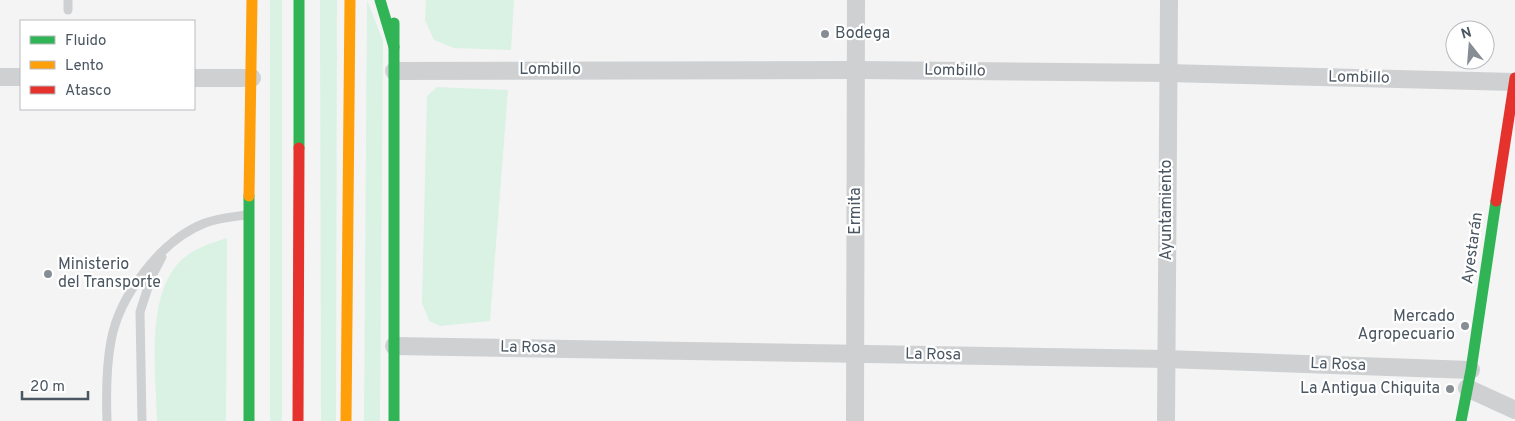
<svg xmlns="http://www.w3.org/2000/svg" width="1515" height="421" font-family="Overpass,sans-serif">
<rect width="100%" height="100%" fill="#f4f4f4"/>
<!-- green -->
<g fill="#d9f2e3">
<rect x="270" y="0" width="12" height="421"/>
<path d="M320 0H337L336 421H321Z"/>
<path d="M367 0 383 41 380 421H364Z"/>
<path d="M426 0H514L511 50 454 48 434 40 425 20Z"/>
<path d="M437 87 508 90 490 321 440 326 429 321 422 303 427 96Z"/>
<path d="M227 238 226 421H157C156 375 146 304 176 266 189 250 208 244 227 238Z"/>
</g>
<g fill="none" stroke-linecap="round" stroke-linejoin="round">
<!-- lane -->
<g stroke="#ced0d2" stroke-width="9">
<path d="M68 10V0"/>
<path d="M107 421C106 394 106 368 111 341 119 296 161 240 205 223 218 218 232 217 246 215"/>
<path d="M142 421 140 312 151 278 162 257"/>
</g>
<!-- street -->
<g stroke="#ced0d2" stroke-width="18">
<path d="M394 71 856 70 1168 73 1515 82"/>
<path d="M0 77H21"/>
<path d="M194 78H252"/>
<path d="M394 346 1166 359 1471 370"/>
<path d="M1467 388 1515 410"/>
<path d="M855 421 856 0"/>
<path d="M1166 421 1169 0"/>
</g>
<!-- fast -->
<g stroke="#30b455" stroke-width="11">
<path d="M380 0 394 47"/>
<path d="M394 23V421"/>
<path d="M299 148V0"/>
<path d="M249 421V196"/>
<path d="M1461 421 1471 370 1496 201"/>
</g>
<!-- slow -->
<g stroke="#ff9f0a" stroke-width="11">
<path d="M249 196 252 0"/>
<path d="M346 421 350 0"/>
</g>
<!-- jam -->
<g stroke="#e5322d" stroke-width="11">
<path d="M1496 201 1515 78"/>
<path d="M298 421 299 148"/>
</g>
</g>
<!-- markers -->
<g fill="#868d94" stroke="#fff" stroke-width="2">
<circle cx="825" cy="34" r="5"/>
<circle cx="48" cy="274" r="5"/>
<circle cx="1465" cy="326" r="5"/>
<circle cx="1450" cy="389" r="5"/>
</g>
<g text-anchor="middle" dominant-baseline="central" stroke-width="4.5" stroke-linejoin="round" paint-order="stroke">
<!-- poi labels -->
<g font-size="16" fill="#4a5661" stroke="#fff" text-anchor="start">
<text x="835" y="34">Bodega</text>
<text x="58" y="265">Ministerio<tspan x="58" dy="18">del Transporte</tspan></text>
<text x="1455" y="317" text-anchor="end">Mercado<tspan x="1455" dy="18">Agropecuario</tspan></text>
<text x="1440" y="389" text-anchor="end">La Antigua Chiquita</text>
</g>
<!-- street labels -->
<g font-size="16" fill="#4a5661" stroke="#fff">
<text x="550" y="70">Lombillo</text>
<text transform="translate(955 71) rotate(1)">Lombillo</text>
<text transform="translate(1359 78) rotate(1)">Lombillo</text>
<text transform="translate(1167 210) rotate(-90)">Ayuntamiento</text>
<text transform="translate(856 211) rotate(-90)">Ermita</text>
<text transform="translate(1473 248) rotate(-82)">Ayestarán</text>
<text transform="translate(528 348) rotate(1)">La Rosa</text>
<text transform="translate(933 355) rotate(1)">La Rosa</text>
<text transform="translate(1338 365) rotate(2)">La Rosa</text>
</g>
</g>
<!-- legend -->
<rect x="20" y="20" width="175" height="90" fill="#ffffff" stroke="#b7bbc0"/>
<rect x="30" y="36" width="25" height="8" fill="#30b455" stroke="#b7bbc0"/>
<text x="65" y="45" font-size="15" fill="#4a5661">Fluido</text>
<rect x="30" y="61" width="25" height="8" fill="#ff9f0a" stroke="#b7bbc0"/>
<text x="65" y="70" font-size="15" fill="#4a5661">Lento</text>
<rect x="30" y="86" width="25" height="8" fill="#e5322d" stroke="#b7bbc0"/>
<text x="65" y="95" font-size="15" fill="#4a5661">Atasco</text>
<!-- north arrow -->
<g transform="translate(1470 45) rotate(343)"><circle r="24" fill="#ffffff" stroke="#b7bbc0"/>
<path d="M0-4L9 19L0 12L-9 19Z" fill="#868d94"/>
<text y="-8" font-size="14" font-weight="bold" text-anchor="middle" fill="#4a5661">N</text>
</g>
<!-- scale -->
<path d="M22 391v8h66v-8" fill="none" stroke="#4a5661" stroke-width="2.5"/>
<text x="30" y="391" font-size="15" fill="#4a5661" stroke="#ffffff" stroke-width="4" paint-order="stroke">20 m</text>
</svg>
